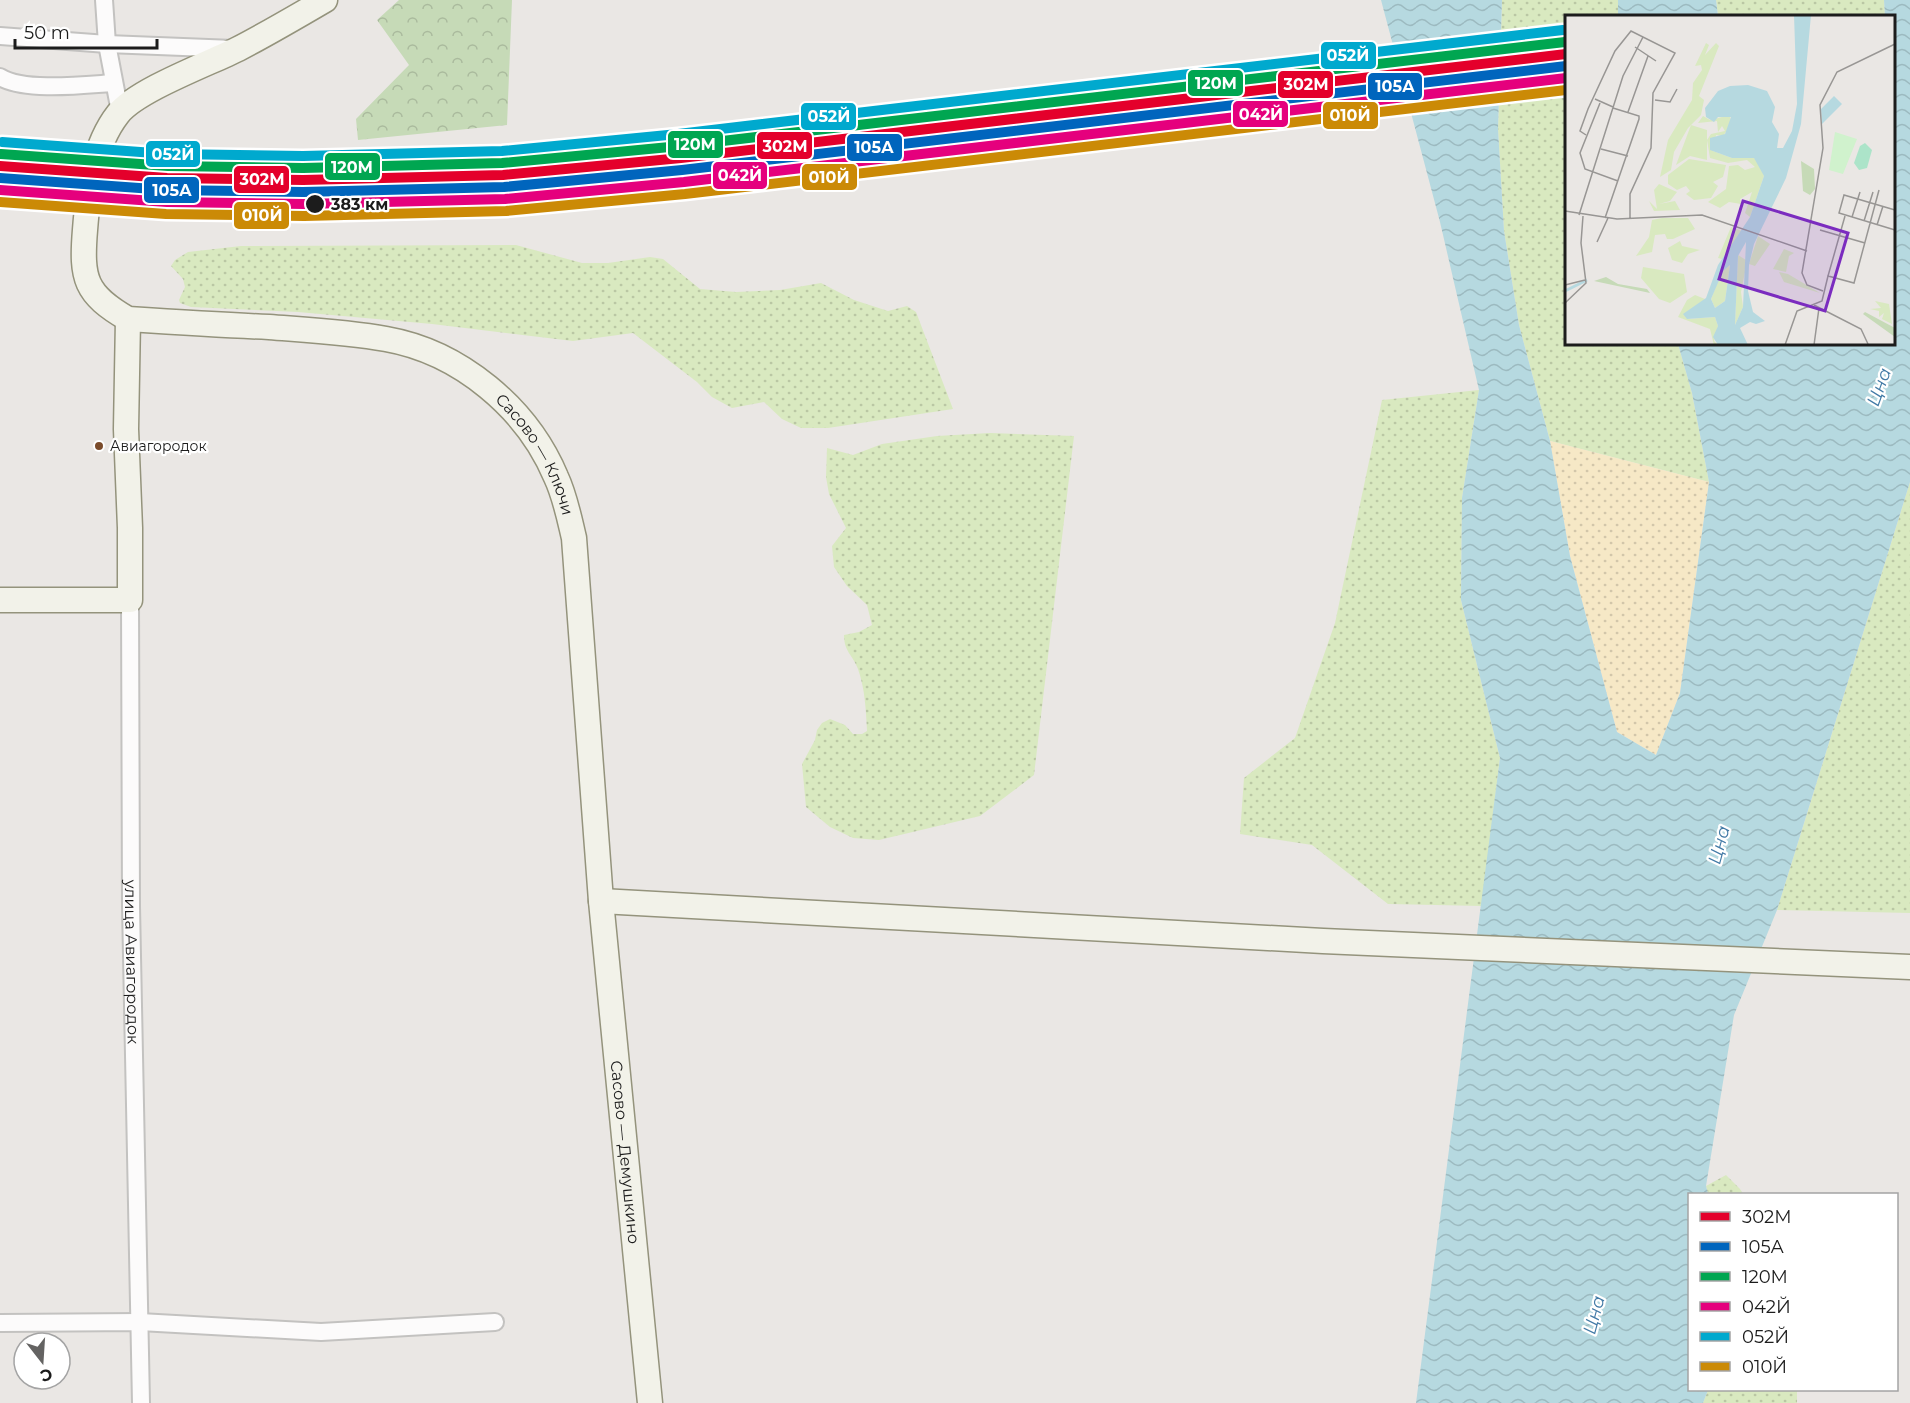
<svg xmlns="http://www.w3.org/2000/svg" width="1910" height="1403" font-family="Montserrat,sans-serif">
<defs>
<pattern id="grass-dots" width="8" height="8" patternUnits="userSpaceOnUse" patternTransform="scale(1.5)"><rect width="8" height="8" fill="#d9e9c0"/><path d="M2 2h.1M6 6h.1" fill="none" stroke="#bac7a4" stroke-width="1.8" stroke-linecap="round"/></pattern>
<pattern id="forest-crowns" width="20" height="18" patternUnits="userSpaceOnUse" patternTransform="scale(1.5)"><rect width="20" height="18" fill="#c6dab7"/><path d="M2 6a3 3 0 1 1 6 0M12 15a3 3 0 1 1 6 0" fill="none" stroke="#aaba9d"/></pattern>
<pattern id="sand-dots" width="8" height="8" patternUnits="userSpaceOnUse" patternTransform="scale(1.5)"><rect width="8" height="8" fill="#f6e8c6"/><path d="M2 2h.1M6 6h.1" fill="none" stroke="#d2c6aa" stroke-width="1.8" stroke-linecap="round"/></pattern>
<pattern id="water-waves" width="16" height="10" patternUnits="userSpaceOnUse" patternTransform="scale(1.5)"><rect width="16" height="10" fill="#b6d9e0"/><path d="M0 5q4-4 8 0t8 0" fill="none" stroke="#9cbac0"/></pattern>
</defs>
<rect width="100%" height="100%" fill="#eae7e4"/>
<!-- grass -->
<g fill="url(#grass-dots)">
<path d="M1502 0H1618V16H1566V344H1678L1692 393 1709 482 1550 441 1519 325 1504 231 1498 129Z"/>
<path d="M1716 0H1884L1885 16H1718Z"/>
<path d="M516 245 582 263H608L650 257 663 259 700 289 736 292 780 290 821 283 854 300 888 311 907 306 916 312 953 409 828 428H801L782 419 764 402 732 408 712 397 697 382 633 333 573 341 432 324 298 312 191 307 180 303 179 300 185 287 183 279 171 266 175 260 188 252 241 246Z"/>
<path d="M1479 390 1462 498 1461 600 1500 758 1482 906 1388 904 1312 845 1240 834 1244 778 1295 738 1335 623 1382 400Z"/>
<path d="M990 433 1074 436 1034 775 980 816 879 840 853 838 830 827 806 807 802 764 815 740 817 730 822 723 830 719 845 725 853 734H862L867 731C866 710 865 689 858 669 853 655 844 652 844 635L859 632 872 625 867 605 847 586 834 567 832 546 846 528 829 494 826 477 827 448 853 455 882 444 937 436Z"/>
<path d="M1910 482V913L1777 910Z"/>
<path d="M1726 1175 1740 1189 1743 1194H1708L1706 1186Z"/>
<path d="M1708 1390H1797V1403H1703Z"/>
</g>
<!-- forest -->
<path fill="url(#forest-crowns)" d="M399 0H512L507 125 358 140 356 119 409 65 377 20Z"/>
<!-- sand -->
<path fill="url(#sand-dots)" d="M1550 441 1709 482 1680 693 1656 755 1617 732 1570 556Z"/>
<!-- water -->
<g fill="url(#water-waves)">
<path d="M1381 0H1502L1498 129 1504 231 1519 325 1550 441 1570 556 1617 732 1656 755 1680 693 1709 482 1692 393 1678 344H1894V16H1885L1884 0H1910V482L1777 910 1734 1015 1706 1186 1708 1194H1690V1390H1708L1703 1403H1416L1500 758 1461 600 1462 498 1479 390 1440 222Z"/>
<path d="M1618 0H1716L1718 16H1618Z"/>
</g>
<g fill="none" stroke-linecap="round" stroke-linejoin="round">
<defs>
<g id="street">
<path d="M104 0 107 44 120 112"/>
<path d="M0 36 107 44 234 49"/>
<path d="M0 77C24 92 84 85 113 83"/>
<path id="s1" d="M130 600 131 906 141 1403"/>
<path d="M0 1323 140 1322 321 1332 495 1322"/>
</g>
<g id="secondary">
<path id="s2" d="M325 0C296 17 267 34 238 49 208 64 137 90 118 114 93 146 88 191 85 230 81 279 85 294 128 319 175 322 222 325 269 327 308 330 348 332 386 339 460 352 527 408 556 477 565 496 569 517 574 538L601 901 650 1403"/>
<path d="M0 600H130V528L126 429 128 319"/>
<path d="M601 901 1323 941 1910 967"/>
</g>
</defs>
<!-- street casing -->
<use href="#street" stroke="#c3c2c0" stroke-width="20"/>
<!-- secondary casing -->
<use href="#secondary" stroke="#94937c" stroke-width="27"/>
<!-- street -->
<use href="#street" stroke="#fcfbfb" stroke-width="16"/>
<!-- secondary -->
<use href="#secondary" stroke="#f2f2e9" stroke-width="24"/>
<defs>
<path id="rail-1" d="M0 166 167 178 303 180 503 175 681 158 1566 54"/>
<path id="rail-2" d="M0 178 167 190 303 192 504 187 682 170 1566 66"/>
<path id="rail-3" d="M1 154 168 166 303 168 502 163 680 146 1565 42"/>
<path id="rail-4" d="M0 190 167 202 304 204 505 199 684 182 1566 78"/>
<path id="rail-5" d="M2 142 168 154 303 156 502 151 678 134 1563 30"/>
<path id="rail-6" d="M0 202 166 214 304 216 506 211 685 194 1566 90"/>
</defs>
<!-- rail-1 casing -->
<use href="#rail-1" stroke="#fff" stroke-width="15"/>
<!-- rail-2 casing -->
<use href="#rail-2" stroke="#fff" stroke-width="15"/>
<!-- rail-3 casing -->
<use href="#rail-3" stroke="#fff" stroke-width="15"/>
<!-- rail-4 casing -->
<use href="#rail-4" stroke="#fff" stroke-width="15"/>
<!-- rail-5 casing -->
<use href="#rail-5" stroke="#fff" stroke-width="15"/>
<!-- rail-6 casing -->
<use href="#rail-6" stroke="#fff" stroke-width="15"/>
<!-- rail-1 -->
<use href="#rail-1" stroke="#e4002b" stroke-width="10"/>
<!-- rail-2 -->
<use href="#rail-2" stroke="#0065bd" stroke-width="10"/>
<!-- rail-3 -->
<use href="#rail-3" stroke="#00a651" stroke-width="10"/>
<!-- rail-4 -->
<use href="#rail-4" stroke="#e5007d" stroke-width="10"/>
<!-- rail-5 -->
<use href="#rail-5" stroke="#00a9ce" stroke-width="10"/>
<!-- rail-6 -->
<use href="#rail-6" stroke="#cb8a06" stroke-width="10"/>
</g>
<!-- markers -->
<circle fill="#1c1c1c" stroke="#fff" stroke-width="2" cx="315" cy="204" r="10"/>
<circle fill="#7a4b2a" stroke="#fff" stroke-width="2" cx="99" cy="446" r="5"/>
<g text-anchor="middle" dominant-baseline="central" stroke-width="4.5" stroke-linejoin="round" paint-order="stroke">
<!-- bus labels -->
<g font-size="14" fill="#1c1c1c" stroke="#fff" text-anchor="start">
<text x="110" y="446">Авиагородок</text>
</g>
<!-- stop labels -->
<g font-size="16" font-weight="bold" fill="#1c1c1c" stroke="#fff" text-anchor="start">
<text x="331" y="204">383 км</text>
</g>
<!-- street labels -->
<g font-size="16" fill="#1c1c1c" stroke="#fff">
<text stroke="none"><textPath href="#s2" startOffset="924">Сасово — Ключи</textPath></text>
<text stroke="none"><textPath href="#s1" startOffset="362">улица Авиагородок</textPath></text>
<text stroke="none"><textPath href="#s2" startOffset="1634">Сасово — Демушкино</textPath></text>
</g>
<!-- water labels -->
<g font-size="18" font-style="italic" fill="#427aa6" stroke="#fff">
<text transform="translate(1879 387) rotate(-70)">Цна</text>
<text transform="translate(1719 845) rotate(-75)">Цна</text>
<text transform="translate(1594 1315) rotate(-75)">Цна</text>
</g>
</g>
<!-- overview -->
<g transform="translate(1565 15)">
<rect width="330" height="330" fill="#eae7e4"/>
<path d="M141 28 144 30 140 40 151 28 154 31 134 81 139 85 136 100 123 113 109 137 106 155 95 162 103 125 127 85 128 68 137 55 136 50 130 51ZM165 100 166 110 158 121 151 120 148 136 167 143H189L195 148 199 161 185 202 180 198 187 177 175 184 176 189 164 187 155 193 143 187 161 174 164 151 173 150 180 155 190 152 182 145 163 148 145 143 142 125 146 119 160 116 157 111 153 117 152 106 133 108 138 101 145 105ZM126 110 142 115V145L125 141 111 150ZM124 144 161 150 158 162 148 167 153 171 146 183 129 185 121 179 125 176 121 171 112 175 103 169V160ZM94 169 112 177 105 186 94 189 110 186 115 195 89 196 84 186 92 194 89 175ZM97 203H123L130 214 108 224H102L100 219 90 220 87 237 71 241 84 222 87 205ZM166 212 177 216 157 244 153 243ZM193 221 205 229 190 251 184 249ZM115 226 117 231 135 235 123 239 117 248 107 245 103 233ZM219 234 229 238 224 241 221 257 208 254ZM173 240 181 245V252L176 277 178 292 170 310ZM165 250 160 286 150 293 146 284 157 256ZM78 252 119 259 122 277 105 288 94 284 76 263ZM214 257 223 259 255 278 219 267ZM130 280 140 284 122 304 150 302 153 311 149 326 153 330H149L145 314 113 302 122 285Z" fill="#d9e9c0"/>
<path d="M236 146 249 154 250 174 245 180 238 176ZM41 262 53 269 82 274 85 278 29 266ZM300 297 330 313V322L298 299Z" fill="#c6dab7"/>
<path d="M270 117 292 124 278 159 264 155Z" fill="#d0f2cd"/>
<path d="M310 286 324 289 327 309 317 304 319 298 314 302V296L305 294 316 293Z" fill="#d9e9c0"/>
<path d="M300 128 307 135 302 153 294 155 289 148 295 131Z" fill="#ace4c9"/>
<path d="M229 0H246L236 109 221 163 189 229 184 250 183 276 188 297 200 306 191 309 185 307 175 313 183 330H153L148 322 153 311 150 302 122 304 118 299 141 283 153 250 185 202 199 161 189 143H167L145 135V123L160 119 166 102H153L149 107 141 102 140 93 153 76 165 71 183 70 202 76 210 92 207 107 214 119 212 133H218L227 116 232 89ZM181 227 178 292 170 310 173 241ZM165 250 160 286 150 293 146 284 158 256ZM269 81 277 89 257 109 256 94Z" fill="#b6d9e0" fill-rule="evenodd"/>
<path fill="none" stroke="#b6d9e0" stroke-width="3" d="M0 276 22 265"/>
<path fill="none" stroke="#989694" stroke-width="1.5" d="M70 32 91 46M30 84 48 92M90 85 105 87 112 74M35 88 15 138 20 154 53 166M63 97 83 41M21 120 15 116 23 94 50 36 66 16 110 38 88 78 86 133 65 179V203M36 134 63 141M330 195 279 180 274 198 330 215M0 196 52 204 137 200 242 236M14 200 58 61 78 22M287 202 295 177M40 203 74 104V101L48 93M299 206 308 177M312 210 318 191M255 215 300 228M32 227 43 203M263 261 280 201M0 270 20 265M258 276 242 270 237 258 258 133 255 90 272 57 330 29M0 288 21 268 16 228 18 201M249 290 296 314 303 329M220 330 232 296 257 286 263 261 289 268 314 175M249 330 254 293"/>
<path fill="#7b2cbf" fill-opacity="0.15" stroke="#7b2cbf" stroke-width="3" d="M178 186 283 218 260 296 154 264Z"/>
<rect width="330" height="330" fill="none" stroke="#1c1c1c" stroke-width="3"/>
</g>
<g stroke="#fff" stroke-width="2">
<rect x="1320" y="41" width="57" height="29" rx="6" fill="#00a9ce"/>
<rect x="1187" y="69" width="57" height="28" rx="6" fill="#00a651"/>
<rect x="1277" y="70" width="57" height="29" rx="6" fill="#e4002b"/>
<rect x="1367" y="72" width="56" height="29" rx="6" fill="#0065bd"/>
<rect x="1232" y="100" width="57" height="28" rx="6" fill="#e5007d"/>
<rect x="1322" y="101" width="57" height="29" rx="6" fill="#cb8a06"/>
<rect x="800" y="102" width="57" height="29" rx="6" fill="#00a9ce"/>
<rect x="667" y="130" width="57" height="29" rx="6" fill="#00a651"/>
<rect x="756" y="131" width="57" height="29" rx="6" fill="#e4002b"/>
<rect x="846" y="133" width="57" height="29" rx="6" fill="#0065bd"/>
<rect x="145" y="140" width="56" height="28" rx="6" fill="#00a9ce"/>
<rect x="324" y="152" width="57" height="29" rx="6" fill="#00a651"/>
<rect x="712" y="161" width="56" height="29" rx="6" fill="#e5007d"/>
<rect x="801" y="163" width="57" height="28" rx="6" fill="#cb8a06"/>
<rect x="233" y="165" width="57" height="29" rx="6" fill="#e4002b"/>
<rect x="143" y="176" width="57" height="28" rx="6" fill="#0065bd"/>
<rect x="233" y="201" width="57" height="29" rx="6" fill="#cb8a06"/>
</g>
<g font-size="16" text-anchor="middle" font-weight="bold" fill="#fff">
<text x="1348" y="61">052Й</text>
<text x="1216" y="89">120М</text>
<text x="1306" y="90">302М</text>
<text x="1395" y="92">105А</text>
<text x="1261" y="120">042Й</text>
<text x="1350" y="121">010Й</text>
<text x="829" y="122">052Й</text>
<text x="695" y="150">120М</text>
<text x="785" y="152">302М</text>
<text x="874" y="153">105А</text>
<text x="173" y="160">052Й</text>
<text x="352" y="173">120М</text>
<text x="740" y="181">042Й</text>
<text x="829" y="183">010Й</text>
<text x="262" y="185">302М</text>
<text x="172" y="196">105А</text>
<text x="262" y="221">010Й</text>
</g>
<!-- legend -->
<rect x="1688" y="1193" width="210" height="198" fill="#ffffff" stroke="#a4a4a4" stroke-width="1.5"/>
<rect x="1700" y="1212" width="30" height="9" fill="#e4002b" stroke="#a4a4a4" stroke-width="1.5"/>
<text x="1742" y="1223" font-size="18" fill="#1c1c1c">302М</text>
<rect x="1700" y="1242" width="30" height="9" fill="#0065bd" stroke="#a4a4a4" stroke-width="1.5"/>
<text x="1742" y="1253" font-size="18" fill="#1c1c1c">105А</text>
<rect x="1700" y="1272" width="30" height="9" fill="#00a651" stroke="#a4a4a4" stroke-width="1.5"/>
<text x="1742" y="1283" font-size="18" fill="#1c1c1c">120М</text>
<rect x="1700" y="1302" width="30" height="9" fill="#e5007d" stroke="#a4a4a4" stroke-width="1.5"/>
<text x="1742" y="1313" font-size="18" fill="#1c1c1c">042Й</text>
<rect x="1700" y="1332" width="30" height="9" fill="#00a9ce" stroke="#a4a4a4" stroke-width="1.5"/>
<text x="1742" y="1343" font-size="18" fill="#1c1c1c">052Й</text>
<rect x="1700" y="1362" width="30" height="9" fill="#cb8a06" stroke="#a4a4a4" stroke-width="1.5"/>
<text x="1742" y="1373" font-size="18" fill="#1c1c1c">010Й</text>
<!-- north arrow -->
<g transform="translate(42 1361) rotate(163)"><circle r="28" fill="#ffffff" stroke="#a4a4a4" stroke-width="1.5"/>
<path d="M0-4.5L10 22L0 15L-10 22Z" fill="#646362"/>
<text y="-9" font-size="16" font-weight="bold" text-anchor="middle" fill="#1c1c1c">С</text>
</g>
<!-- scale -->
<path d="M15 39v9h142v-9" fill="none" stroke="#1c1c1c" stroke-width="3"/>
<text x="24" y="39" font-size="18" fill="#1c1c1c" stroke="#ffffff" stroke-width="4.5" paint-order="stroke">50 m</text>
</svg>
